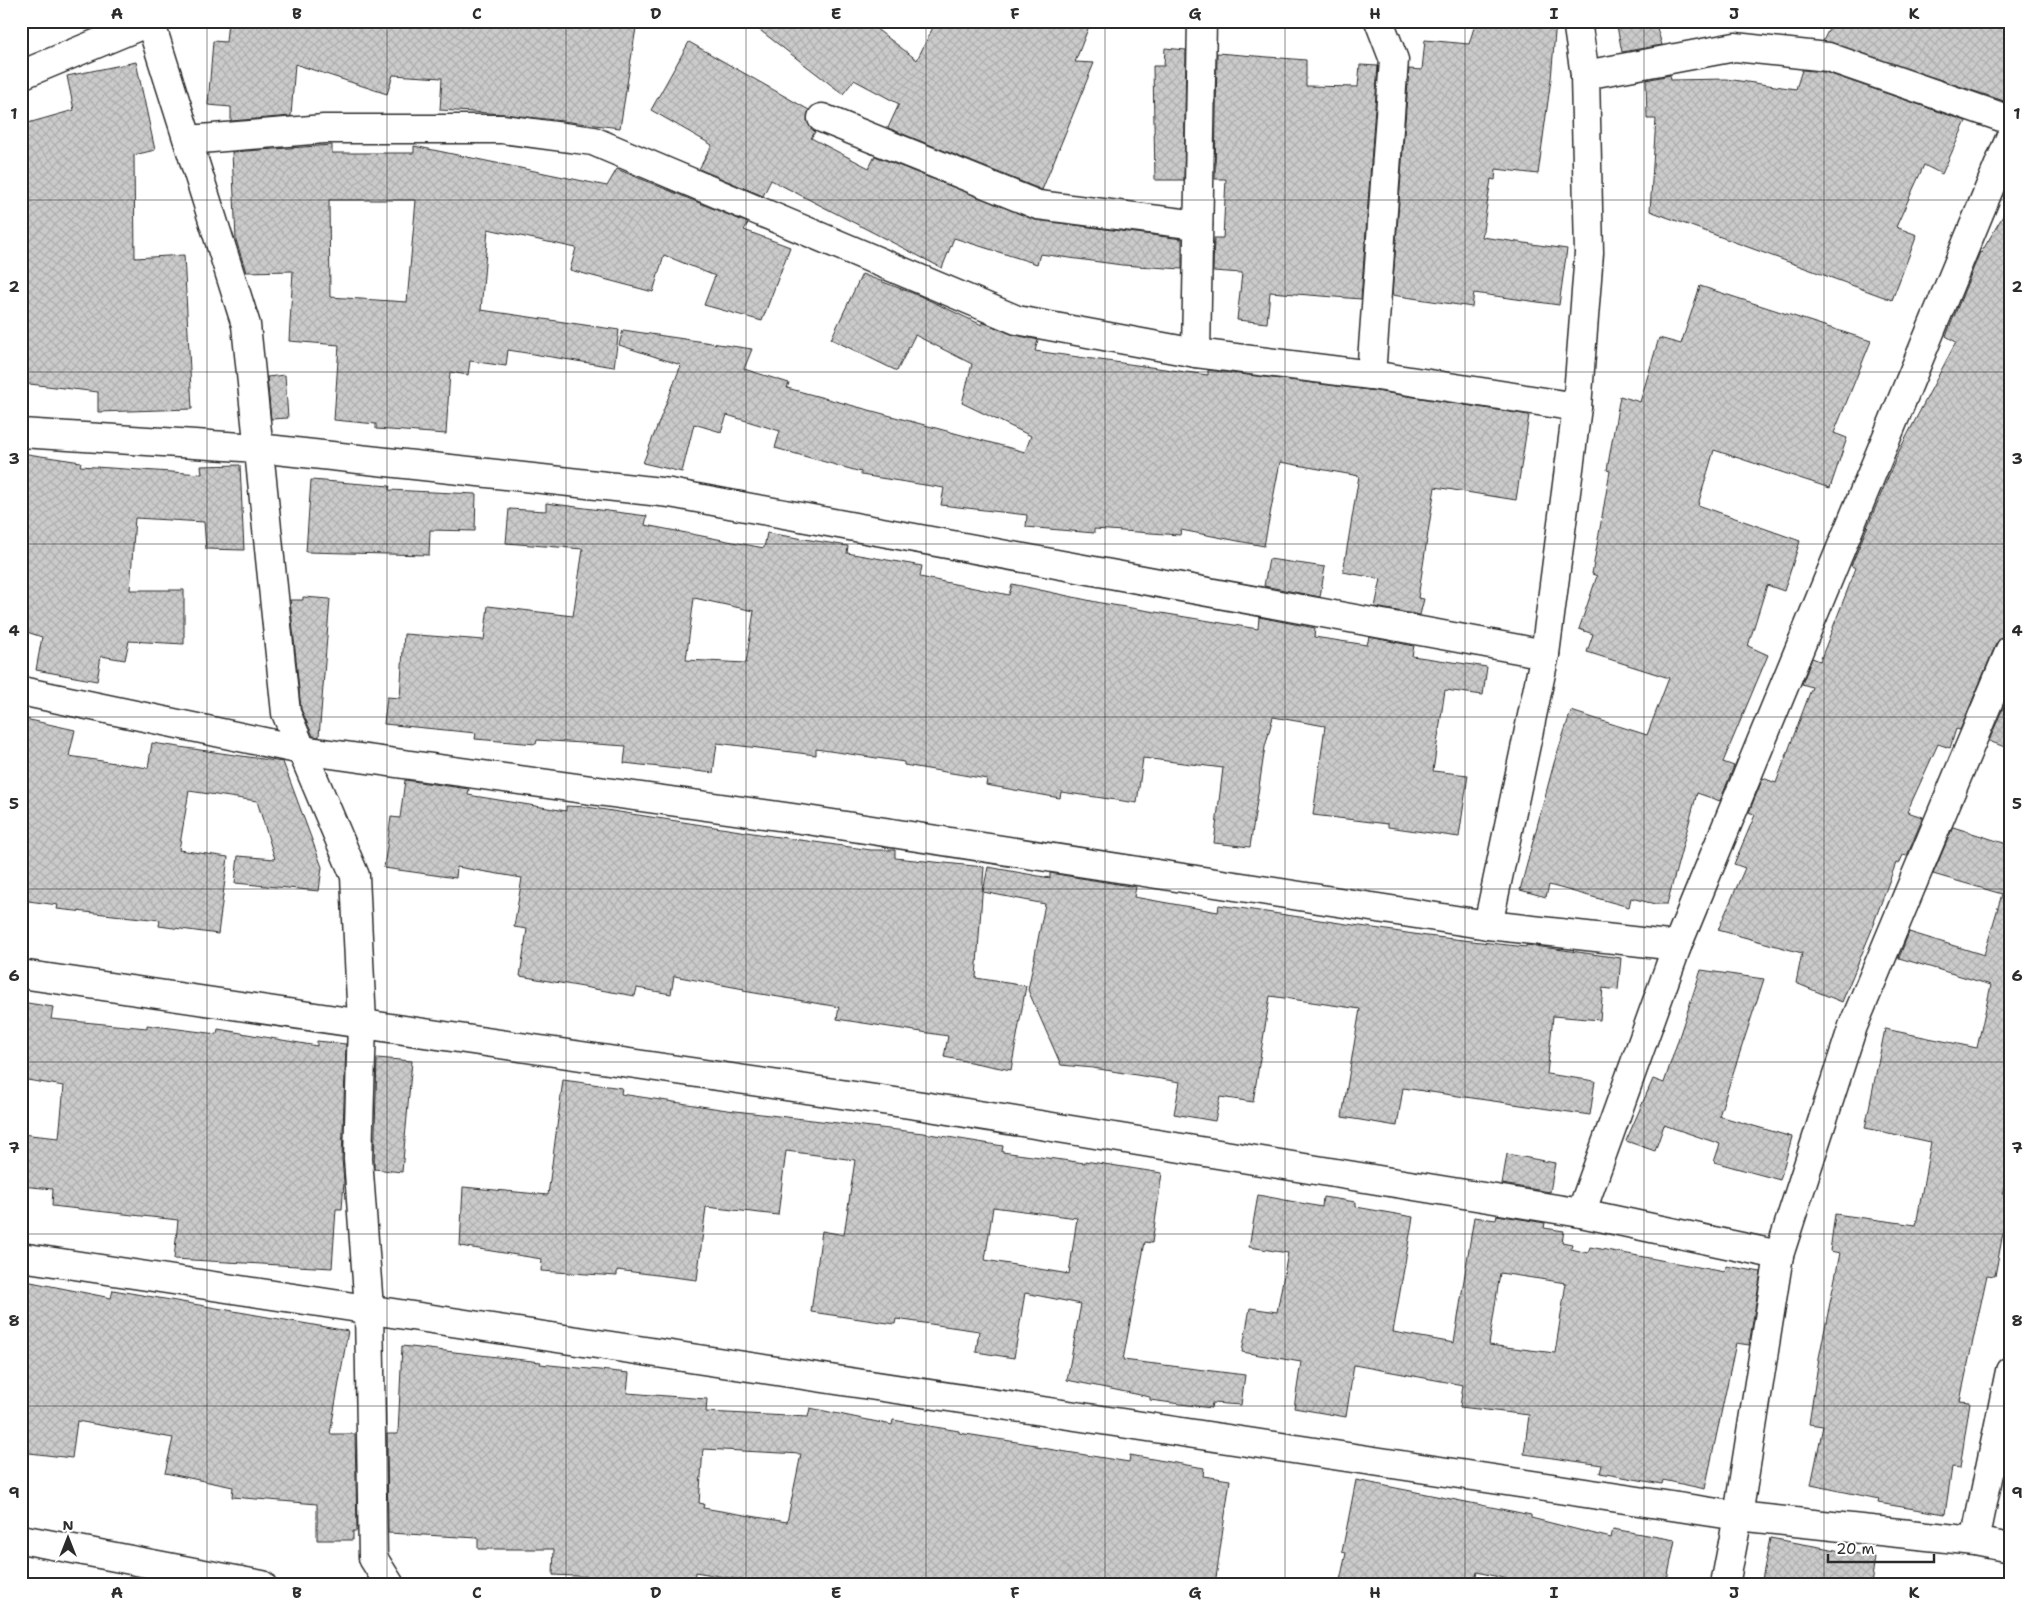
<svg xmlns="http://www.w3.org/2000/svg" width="2031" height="1606" font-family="'Shantell Sans',sans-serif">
<defs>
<pattern id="building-cross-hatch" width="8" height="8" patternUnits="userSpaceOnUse" patternTransform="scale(1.25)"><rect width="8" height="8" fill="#cbcbcb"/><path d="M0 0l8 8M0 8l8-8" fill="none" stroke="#aeaeae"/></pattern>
</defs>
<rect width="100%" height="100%" fill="#fff"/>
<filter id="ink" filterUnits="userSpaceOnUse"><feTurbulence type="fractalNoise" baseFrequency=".02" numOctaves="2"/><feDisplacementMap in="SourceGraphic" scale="10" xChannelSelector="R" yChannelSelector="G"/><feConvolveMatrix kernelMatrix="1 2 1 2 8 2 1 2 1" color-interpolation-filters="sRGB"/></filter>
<g filter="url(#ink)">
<!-- building -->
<g fill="url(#building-cross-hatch)" stroke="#2b2b2b" fill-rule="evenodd">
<path d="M228 21H592L636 28 620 128 504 114 440 110 442 78 393 75 387 94 295 64 291 116 231 121V107L208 105 213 41 226 42Z"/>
<path d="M748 21H866L917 60 936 21H1091L1075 62 1094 63 1042 190 888 128 899 104 854 80 843 94Z"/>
<path d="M1476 21H1556L1551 79 1538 174 1496 169 1495 180 1491 179 1482 237 1567 249 1559 305 1474 293 1472 307 1392 295 1409 69 1422 70 1425 40 1469 44Z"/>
<path d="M1616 21H1655L1662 45 1622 52Z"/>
<path d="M1833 21H2010V103L1823 41Z"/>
<path d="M689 42 809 110 807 121 815 132 811 138 869 168 875 156 1036 220 1182 239V269L1122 265 1040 254 1037 264 954 238 942 268 771 180 763 196 699 169 712 145 651 110Z"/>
<path d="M1165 48 1186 50 1184 180H1155L1153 66H1164Z"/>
<path d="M1217 53 1306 60V86L1358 87 1360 65 1378 66 1361 299 1270 292 1267 323 1237 320 1242 273 1213 271 1214 238H1223L1226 179H1215Z"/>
<path d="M136 62 155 150 134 155 135 258 184 255 192 409 98 412V392L21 383V125L74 110 67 76Z"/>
<path d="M1802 70 1825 72 1966 121 1942 174 1924 165 1896 227 1917 235 1892 300 1650 211 1656 119H1647L1646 80 1670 75 1671 80 1726 79 1796 89Z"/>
<path d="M332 145V153H414V146L607 186 617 169 748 223 744 230 790 247 762 321 704 305 715 276 664 255 653 292 570 270 576 248 488 229 481 310 619 330 614 367 508 350 506 366 470 361 468 375 450 372 446 434 376 429V424L334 420 339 345 289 341 293 271 246 272 236 240 232 152ZM329 200H416L407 302 330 297Z"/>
<path d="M2010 204V635L2001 637 1996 644 1960 730 1956 729 1950 748 1938 744 1907 812 1923 817 1907 856 1903 855 1899 864 1896 863 1874 922H1875L1842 1002 1796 983 1802 953 1718 930 1745 868 1734 864 1755 815 1749 812 1763 778 1776 783 1812 687 1802 684 1812 658 1820 661 1856 568 1851 566 1899 451 1956 342 1946 336 1980 252 1981 253Z"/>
<path d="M862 274 920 296 982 325V322L1011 334 1038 340 1035 351 1208 375V370L1369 390 1529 415 1516 500 1435 487 1418 598 1424 599 1420 615 1375 607 1381 579 1343 572 1359 476 1280 462 1264 546 1181 530 1180 535 1094 529V533L1026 527 1027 515 941 505 944 488 861 475V472L775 448 780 431 727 415 721 432 694 424 682 472 643 463 681 365 619 345 623 330 752 349 744 369 789 383 787 388 1025 452 1031 436 962 403 972 364 915 335 897 371 831 339Z"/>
<path d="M1700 286 1871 341 1834 433 1847 438 1830 488 1714 450 1698 505 1800 541 1784 591 1767 585 1748 646 1768 655 1723 762 1734 766 1720 801 1697 793 1667 904H1655L1631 898 1629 907 1549 885 1546 897 1520 890 1554 763 1571 711 1647 735 1669 678 1587 652 1593 634 1579 629 1597 576 1592 574 1610 471 1607 470 1620 396 1640 402 1659 338 1681 344Z"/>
<path d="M285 375 288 418 271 419 267 377Z"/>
<path d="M21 453 81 462 80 466 202 474 201 466 240 465 244 550 206 549 204 522 135 518 130 590H184V644L129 641 125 660 101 656 97 681 36 670 42 637 21 630Z"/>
<path d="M311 480 390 486 389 490 476 494 475 531 430 530 429 555 306 552Z"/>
<path d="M546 503 647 516 645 525 764 548 767 533 848 546 847 553 922 566 920 577 1009 595 1012 584 1101 603 1258 629 1259 617 1315 628 1314 637 1367 645 1369 637 1414 646 1412 656 1487 667 1483 695 1445 690 1433 771 1468 775 1459 837 1388 827V824L1313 815 1325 726 1273 717 1265 747 1250 847 1214 843 1223 768 1143 758 1137 803 1061 792 1060 798 986 785 987 779 904 765V762L816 749V755L717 743 713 773 624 763 626 746 537 740 536 744 475 739 476 733 384 724 387 697 400 698 404 634 484 640 488 606 573 616 583 549 506 543 509 509 546 511ZM694 598 754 611 746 663 686 660Z"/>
<path d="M1269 559 1325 567 1320 597 1264 586Z"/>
<path d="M303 597 330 599 319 737 313 736 301 709 290 600H303Z"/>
<path d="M2010 691V749L1989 741Z"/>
<path d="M21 718 75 730 69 756 148 768 152 743 283 762 322 867 319 891 235 883 238 856 275 859 257 801 189 791 179 850 228 857 218 934 159 926 160 920 57 909 58 905 21 900Z"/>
<path d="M405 780 469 789 468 795 566 811V806L587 807 772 836 871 850H895V858L984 867 976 978 1026 986 1011 1070 944 1057 948 1036 837 1019 839 1007 743 991 744 989 674 976 671 994 637 988 635 996 520 976 527 929 514 927 522 878 457 867 456 878 384 868 391 817 400 818Z"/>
<path d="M1953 827 2010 845V1165L2002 1194 2010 1195 1995 1276 1987 1275 1960 1401 1970 1402 1960 1468 1952 1467 1945 1514 1878 1503 1879 1499 1811 1485 1823 1426 1809 1424 1819 1358 1840 1253 1830 1251 1835 1214 1916 1225 1931 1142 1865 1128 1885 1029 1977 1048 1991 985 1899 958 1909 932 1984 955 2002 894 1933 874Z"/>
<path d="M988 867 1050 878V873L1136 887 1134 897 1218 912 1219 905 1427 936 1526 947V945L1549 948 1621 958 1618 990 1603 988 1600 1020 1553 1016 1547 1074 1595 1081 1590 1115 1403 1088 1397 1126 1342 1117 1360 1009 1270 996 1253 1102 1220 1097 1215 1121 1174 1114 1180 1082 1093 1068 1061 1065 1028 990 1045 904 983 892Z"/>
<path d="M1701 970 1764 979 1719 1116 1792 1137 1780 1180 1714 1162 1720 1144 1664 1125 1655 1151 1626 1141 1653 1079 1664 1083Z"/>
<path d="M21 1002 53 1007 51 1019 147 1028V1025L217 1034 218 1029 317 1046V1041L346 1044 342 1159 344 1182 342 1209H336L332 1268 174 1259 178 1220 52 1206 53 1189 21 1186V1134L59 1138 64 1086 21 1079Z"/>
<path d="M377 1058 412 1061 402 1172 374 1169Z"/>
<path d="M563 1080 622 1088 621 1094 727 1110 923 1133 1003 1146 1002 1152 1085 1163V1161L1162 1173 1152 1243 1145 1242 1123 1360 1245 1375 1241 1405 1212 1403 1211 1408 1150 1400V1397L1067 1380 1081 1304 1025 1293 1014 1358 976 1352 979 1331 896 1319 895 1324 811 1312 822 1231 844 1235 855 1160 786 1151 778 1215 706 1207 697 1280 617 1270V1276L541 1271 542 1259 460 1246 463 1187 548 1195ZM993 1207 1077 1218 1069 1274 985 1260Z"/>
<path d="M1507 1154 1555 1163 1550 1192 1502 1184Z"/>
<path d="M1258 1195 1322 1207 1323 1197 1356 1202V1207L1413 1217 1393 1332 1454 1343 1474 1217 1496 1220 1497 1215 1545 1223 1544 1228 1564 1231 1562 1242 1572 1244 1571 1249 1588 1253 1590 1247 1725 1272 1726 1266 1761 1272 1749 1345 1736 1343 1705 1489 1663 1480 1662 1484 1600 1473 1602 1465 1524 1454 1529 1415 1460 1407 1463 1385 1354 1365 1346 1417 1294 1408 1301 1362 1242 1352 1250 1308 1277 1312 1288 1253 1249 1247ZM1500 1273 1566 1283 1555 1353 1489 1345Z"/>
<path d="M21 1280 111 1298 113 1290 348 1331 330 1434H355L357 1531H353V1540H317V1504L232 1497 233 1487 165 1473 173 1438 77 1421 72 1458 21 1452Z"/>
<path d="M402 1346 541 1362 540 1364 629 1373 627 1393 707 1399 706 1412 808 1417 810 1408 892 1425 893 1420 959 1431V1433L1036 1445V1447L1129 1462 1130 1455 1204 1468 1203 1476 1230 1480 1215 1585H772L695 1572 694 1585H618V1578L553 1575 554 1549H478V1538L388 1533 387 1434H398ZM703 1449 801 1454 787 1522 703 1508 704 1504 699 1503Z"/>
<path d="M1356 1480 1531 1515V1518L1611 1538 1613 1529 1675 1540 1666 1585H1533L1477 1572 1474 1585H1452L1419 1577 1417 1585H1339L1346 1553 1342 1552Z"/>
<path d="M1770 1538 1875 1557 1871 1585H1761Z"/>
</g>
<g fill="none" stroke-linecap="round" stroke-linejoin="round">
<defs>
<g id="minor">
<path d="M150 21 246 325 286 713 355 876 362 1023 358 1159 369 1308 373 1558 390 1585"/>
<path d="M21 75 151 21"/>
<path d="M1585 75 1735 47 1828 57 2010 120"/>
<path d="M822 118 1038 205 1198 225"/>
<path d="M188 140 324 129H502L593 141 1017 320 1196 353 1371 375 1577 407"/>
<path d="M1196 353 1202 21"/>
<path d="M1371 375 1394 60 1379 21"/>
<path d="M21 433 258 448 670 493 1545 654"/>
<path d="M21 691 302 750 807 820 1488 925 1677 946"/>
<path d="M1488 925 1545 654 1577 407 1589 253 1585 75 1577 21"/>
<path d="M21 974 923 1106 1581 1213 1779 1255"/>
<path d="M1581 1213 1677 946 2010 138"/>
<path d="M21 1257 1738 1516 1975 1541 2010 1548"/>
<path d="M21 1539 262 1585"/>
<path d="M1975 1541 2010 1371"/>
<path d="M1725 1585 1738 1516 1779 1255 1853 1026 2010 650"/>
</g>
</defs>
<!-- minor casing -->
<use href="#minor" stroke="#2b2b2b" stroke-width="31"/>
<!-- minor -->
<use href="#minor" stroke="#fff" stroke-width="28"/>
</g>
</g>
<!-- grid -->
<path fill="none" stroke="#2b2b2b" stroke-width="1" stroke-opacity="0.55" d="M207 21V1585M387 21V1585M566 21V1585M746 21V1585M926 21V1585M1105 21V1585M1285 21V1585M1465 21V1585M1644 21V1585M1824 21V1585M21 200H2010M21 372H2010M21 544H2010M21 717H2010M21 889H2010M21 1062H2010M21 1234H2010M21 1406H2010"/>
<!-- margin -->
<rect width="2031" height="1606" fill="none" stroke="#fff" stroke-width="55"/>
<!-- north arrow -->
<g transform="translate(68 1538)" stroke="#ffffff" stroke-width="4" paint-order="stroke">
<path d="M0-4L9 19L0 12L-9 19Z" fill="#2b2b2b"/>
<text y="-8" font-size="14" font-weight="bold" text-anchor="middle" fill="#2b2b2b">N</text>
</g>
<!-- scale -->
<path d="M1828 1554v8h106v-8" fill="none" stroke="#2b2b2b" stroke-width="2.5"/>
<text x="1836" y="1554" font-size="15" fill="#2b2b2b" stroke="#ffffff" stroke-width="4" paint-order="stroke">20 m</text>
<rect x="28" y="28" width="1976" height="1550" fill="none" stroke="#2b2b2b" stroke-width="2"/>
<g font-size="16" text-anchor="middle" font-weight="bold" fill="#2b2b2b">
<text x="117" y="19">A</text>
<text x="297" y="19">B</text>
<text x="477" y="19">C</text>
<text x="656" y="19">D</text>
<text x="836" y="19">E</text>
<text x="1015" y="19">F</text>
<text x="1195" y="19">G</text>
<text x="1375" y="19">H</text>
<text x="1554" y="19">I</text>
<text x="1734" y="19">J</text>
<text x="1914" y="19">K</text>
<text x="14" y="119">1</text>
<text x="2017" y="119">1</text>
<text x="14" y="292">2</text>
<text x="2017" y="292">2</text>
<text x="14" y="464">3</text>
<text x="2017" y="464">3</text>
<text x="14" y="636">4</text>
<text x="2017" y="636">4</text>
<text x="14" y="809">5</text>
<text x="2017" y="809">5</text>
<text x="14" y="981">6</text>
<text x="2017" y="981">6</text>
<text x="14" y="1153">7</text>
<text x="2017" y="1153">7</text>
<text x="14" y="1326">8</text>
<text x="2017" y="1326">8</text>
<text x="14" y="1498">9</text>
<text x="2017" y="1498">9</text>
<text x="117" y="1598">A</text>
<text x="297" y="1598">B</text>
<text x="477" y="1598">C</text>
<text x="656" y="1598">D</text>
<text x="836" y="1598">E</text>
<text x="1015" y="1598">F</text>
<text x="1195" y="1598">G</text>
<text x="1375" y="1598">H</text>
<text x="1554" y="1598">I</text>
<text x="1734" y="1598">J</text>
<text x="1914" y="1598">K</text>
</g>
</svg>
